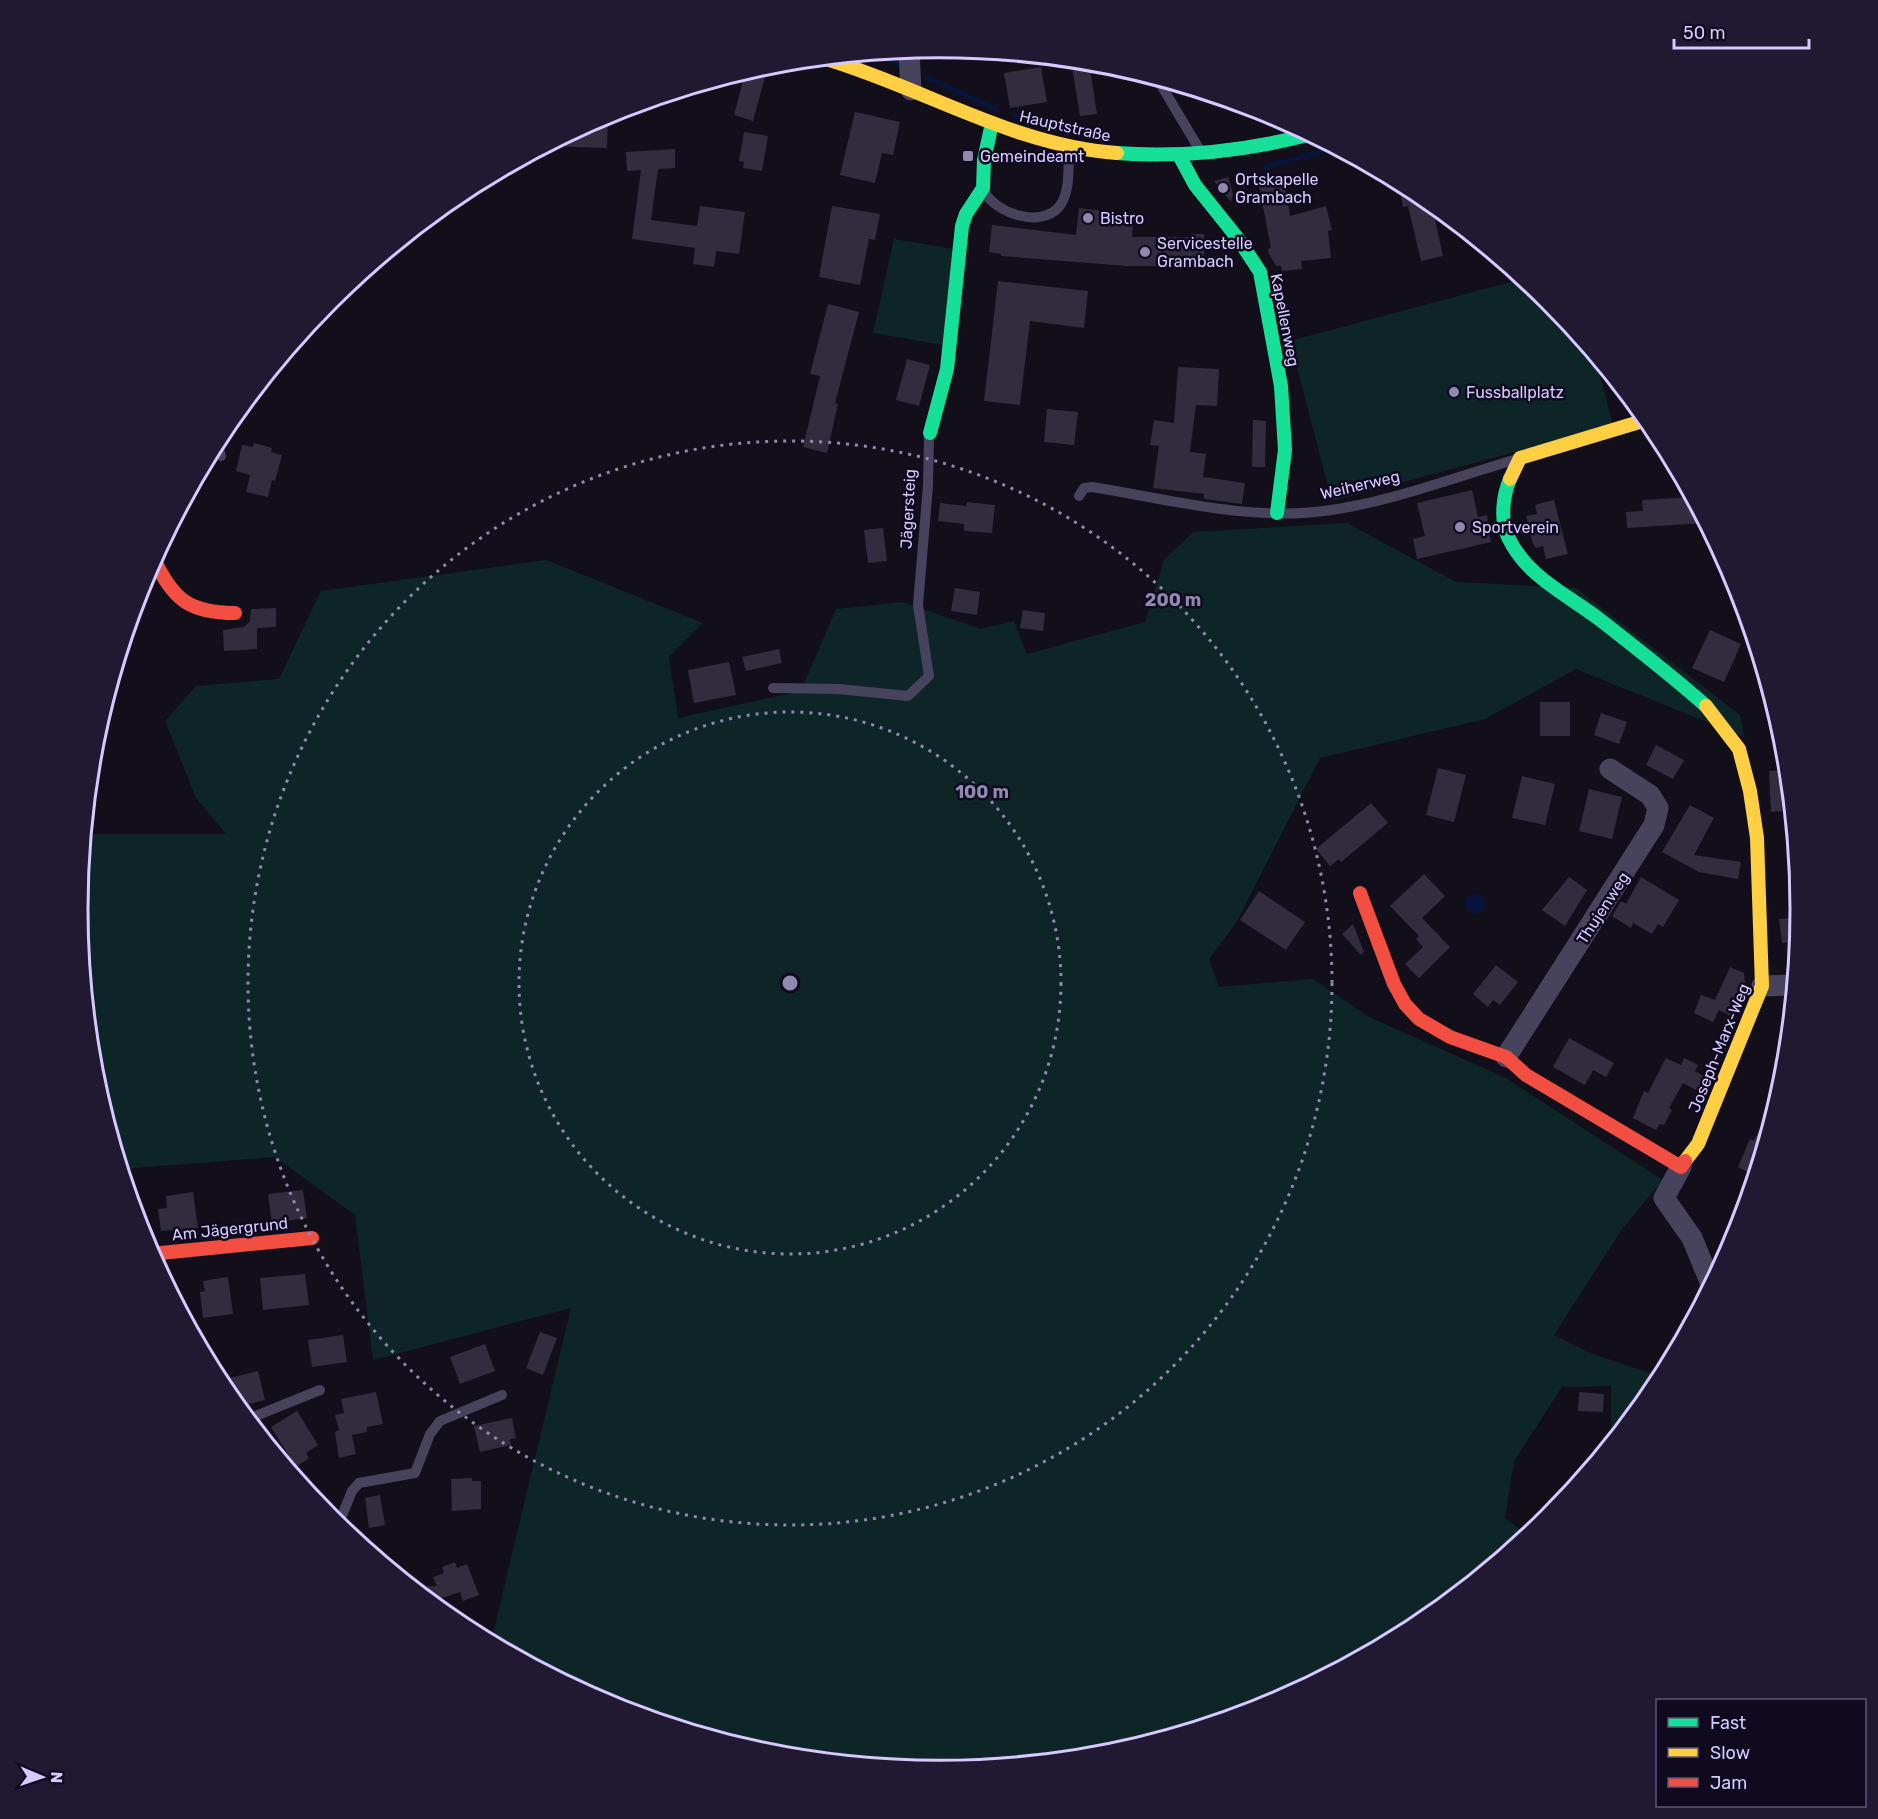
<svg xmlns="http://www.w3.org/2000/svg" width="1878" height="1819" font-family="Rubik,sans-serif">
<rect width="100%" height="100%" fill="#120f1a"/>
<!-- green -->
<g fill="#0e2528">
<path d="M894 239 953 249 943 345 873 333Z"/>
<path d="M1522 279 1548 301 1595 357 1613 426 1332 501 1290 341Z"/>
<path d="M1347 523 1456 582 1576 588 1740 715 1744 737 1576 669 1485 719 1320 758 1236 923 1209 959 1219 987 1313 979 1369 1017 1504 1077 1663 1180 1622 1229 1554 1335 1590 1353 1661 1377 1611 1443V1386L1562 1387 1514 1461 1505 1518 1528 1535 1417 1626 1268 1706 1107 1755 939 1771 771 1754 609 1705 491 1642 571 1308 373 1360 355 1215 275 1157 122 1169 94 1077 78 909 85 834H226L196 798 165 721 196 686 279 679 321 591 546 560 703 623 669 657 678 718 801 691 836 609 902 602 981 629 1014 621 1027 654 1145 622 1164 560 1193 532Z"/>
</g>
<!-- water -->
<circle fill="#06133b" cx="1475" cy="904" r="10"/>
<g fill="none" stroke-linecap="round" stroke-linejoin="round">
<!-- stream -->
<g stroke="#06133b" stroke-width="5">
<path d="M876 54 899 64"/>
<path d="M928 78 996 109"/>
<path d="M1013 115 1074 132"/>
<path d="M1265 167 1334 148"/>
</g>
</g>
<!-- building -->
<g fill="#312c3e">
<path d="M1071 61 1089 63 1097 114 1080 116Z"/>
<path d="M768 66 753 121 734 115 745 73Z"/>
<path d="M1041 67 1047 102 1010 108 1004 73Z"/>
<path d="M855 112 900 122 893 155 882 153 875 183 840 175Z"/>
<path d="M608 114 607 148 549 146 595 121Z"/>
<path d="M744 132 768 136 762 171 743 168 744 162 739 161Z"/>
<path d="M675 149V168L658 169 651 220 697 226 700 206 745 212 739 254 716 251 714 267 693 264 695 248 632 239 641 170 627 171 626 152Z"/>
<path d="M1228 177 1233 194 1231 202 1214 181Z"/>
<path d="M1284 177 1290 216 1326 206 1332 230 1328 231 1331 258 1301 261 1302 269 1282 271 1281 266H1276L1269 254 1268 249 1271 248 1258 181Z"/>
<path d="M1399 183 1432 205 1443 256 1421 261 1408 206 1403 207Z"/>
<path d="M832 206 880 214 875 240 869 239 860 285 819 277Z"/>
<path d="M1079 208 1113 212V216L1134 218 1132 237H1191V234H1204V266H1127L1001 256V254L989 252 992 225 1076 235Z"/>
<path d="M998 281 1088 291 1084 328 1030 321 1020 405 984 401Z"/>
<path d="M828 304 859 312 835 403 838 404 827 453 803 447 820 376 810 374Z"/>
<path d="M907 359 930 365 919 406 896 400Z"/>
<path d="M1178 367 1219 369 1217 406 1196 405 1190 452 1206 454 1203 477 1245 483 1242 504 1204 499V494L1153 488 1159 446 1150 445 1154 420 1174 423Z"/>
<path d="M1047 409 1078 412 1074 445 1044 442Z"/>
<path d="M1253 420 1266 421 1265 467H1252Z"/>
<path d="M254 443 272 448 271 452 282 455 275 481 272 480 268 497 246 492 250 475 236 471 242 445 253 447Z"/>
<path d="M1472 490 1478 517 1487 515 1491 542 1417 559 1413 539 1425 536 1417 503Z"/>
<path d="M1691 497 1705 523 1627 528 1626 512 1643 511 1642 500Z"/>
<path d="M1554 500 1568 554 1546 559 1543 546 1536 548 1533 544 1526 516 1537 514 1535 505Z"/>
<path d="M967 502 995 505 992 533 964 531V524L938 521 940 503 966 506Z"/>
<path d="M883 528 887 561 868 563 864 530Z"/>
<path d="M955 588 980 592 977 615 951 611Z"/>
<path d="M276 608V627L257 628V649L224 651 223 630 244 627 250 621 251 609Z"/>
<path d="M1023 610 1045 613 1043 631 1020 628Z"/>
<path d="M1710 630 1741 644 1724 682 1692 668Z"/>
<path d="M779 649 782 663 746 671 742 657Z"/>
<path d="M729 662 736 695 694 703 688 670Z"/>
<rect x="1540" y="702" width="30" height="34"/>
<path d="M1601 713 1627 722 1619 744 1594 735Z"/>
<path d="M1656 745 1684 760 1673 779 1646 765Z"/>
<path d="M1438 768 1466 775 1454 822 1426 815Z"/>
<path d="M1787 770 1789 795 1784 796 1785 811 1771 812 1769 771Z"/>
<path d="M1522 776 1555 784 1545 825 1512 818Z"/>
<path d="M1589 789 1622 797 1612 839 1579 831Z"/>
<path d="M1371 803 1388 823 1341 862 1339 859 1330 866 1316 849Z"/>
<path d="M1690 805 1714 818 1694 855 1741 862 1738 879 1699 872 1662 852Z"/>
<path d="M1424 874 1445 896 1422 918 1450 947 1419 978 1405 964 1423 947 1416 939 1419 936 1390 906Z"/>
<path d="M1569 877 1587 890 1565 926 1542 910Z"/>
<path d="M1641 877 1679 900 1663 927 1658 924 1652 934 1633 923 1631 928 1612 916 1621 901 1626 904Z"/>
<path d="M1259 891 1305 922 1286 950 1240 920Z"/>
<path d="M1800 917 1797 942 1782 943 1779 919Z"/>
<path d="M1353 924 1364 952 1361 955 1342 934Z"/>
<path d="M1496 965 1518 982 1500 1005 1493 1000 1488 1007 1473 994Z"/>
<path d="M1730 967 1744 973 1745 983 1731 1016 1719 1010 1713 1022 1694 1013 1701 995 1715 1000Z"/>
<path d="M1569 1038 1614 1063 1606 1077 1593 1070 1585 1085 1553 1067Z"/>
<path d="M1666 1058 1681 1065 1684 1058 1698 1065 1695 1071 1705 1077 1698 1091 1683 1083 1669 1108 1672 1110 1664 1125 1660 1124 1656 1130 1633 1118 1644 1091 1648 1093Z"/>
<path d="M1765 1121 1770 1123 1754 1176 1738 1167 1750 1139 1753 1141Z"/>
<path d="M303 1190 307 1218 272 1223 268 1194Z"/>
<path d="M193 1192 198 1228 161 1231 158 1209 167 1208 166 1196Z"/>
<path d="M305 1274 309 1305 263 1310 260 1278Z"/>
<path d="M228 1277 233 1314 203 1318 200 1292 205 1291 203 1281Z"/>
<path d="M540 1332 557 1338 543 1375 526 1368Z"/>
<path d="M343 1335 347 1362 312 1367 308 1340Z"/>
<path d="M485 1344 495 1371 460 1384 450 1357Z"/>
<path d="M258 1371 265 1400 238 1407 230 1378Z"/>
<path d="M376 1392 383 1424 367 1427V1432L352 1435 356 1454 339 1458 335 1432 339 1430 335 1415 344 1413 341 1399Z"/>
<path d="M1579 1392 1604 1394 1603 1412 1578 1411Z"/>
<path d="M297 1411 318 1445 306 1453 309 1458 296 1467 271 1427Z"/>
<path d="M512 1418 516 1438 510 1439 511 1445 480 1452 474 1426Z"/>
<path d="M472 1478V1481H481V1509L452 1511 451 1479Z"/>
<path d="M380 1495 385 1525 369 1528 365 1498Z"/>
<path d="M455 1562 457 1568 467 1564 479 1595 463 1601 460 1592 431 1602 413 1587 437 1586 433 1577 444 1573 442 1567Z"/>
</g>
<g fill="none" stroke-linecap="round" stroke-linejoin="round">
<!-- lane -->
<g stroke="#47435c" stroke-width="10">
<path d="M1158 80 1201 152"/>
<path d="M984 191C995 213 1039 228 1058 208 1071 194 1068 166 1069 149"/>
<path d="M217 442 221 456"/>
<path d="M1079 496 1084 488 1092 487C1167 499 1248 521 1324 511 1388 503 1452 478 1514 460"/>
<path d="M773 688 839 689 908 696 929 676 918 605 928 486 929 436"/>
<path d="M248 1419 320 1390"/>
<path d="M338 1525 352 1491 359 1483 415 1473 430 1434 440 1421 502 1395"/>
</g>
<!-- street -->
<g stroke="#47435c" stroke-width="21">
<path d="M909 51 911 90"/>
<path d="M1762 986 1793 985"/>
<path d="M1506 1057 1654 825 1658 808 1650 795 1610 769"/>
<path d="M1681 1167 1664 1198 1692 1238 1711 1284"/>
<path d="M329 1518 330 1519"/>
</g>
<!-- fast -->
<g stroke="#16e098" stroke-width="14">
<path d="M1117 153C1183 158 1244 151 1308 135"/>
<path d="M1180 157 1195 185 1239 240 1260 272 1281 386 1285 450 1277 513"/>
<path d="M930 433 947 369 962 226 966 214 983 188 984 160 992 123"/>
<path d="M1510 479C1503 495 1500 520 1508 537 1526 576 1566 594 1599 619 1635 647 1671 675 1706 706"/>
</g>
<!-- slow -->
<g stroke="#ffcf43" stroke-width="14">
<path d="M826 59C924 88 1014 146 1117 153"/>
<path d="M1510 479 1520 458 1646 420"/>
<path d="M1685 1161 1698 1144 1762 986 1757 838 1750 791 1739 749 1706 706"/>
</g>
<!-- jam -->
<g stroke="#f24e42" stroke-width="14">
<path d="M154 559C173 600 190 613 235 613"/>
<path d="M1360 893 1394 984 1405 1004 1419 1019 1450 1037 1506 1057 1526 1075 1681 1167 1685 1161"/>
<path d="M151 1254 312 1238"/>
</g>
</g>
<!-- distance rings -->
<g fill="none" stroke="#9188af" stroke-width="3" stroke-dasharray="3 6">
<circle cx="790" cy="983" r="271"/>
<circle cx="790" cy="983" r="542"/>
</g>
<!-- markers -->
<g fill="#9188af" stroke="#100a1f" stroke-width="2">
<rect x="962" y="150" width="12" height="12" rx="3"/>
<circle cx="1223" cy="188" r="6"/>
<circle cx="1088" cy="218" r="6"/>
<circle cx="1145" cy="252" r="6"/>
<circle cx="1454" cy="392" r="6"/>
<circle cx="1460" cy="527" r="6"/>
</g>
<g text-anchor="middle" dominant-baseline="central" stroke-width="5" stroke-linejoin="round" paint-order="stroke">
<!-- street labels -->
<g font-size="16" fill="#d5c9ff" stroke="#100a1f">
<text transform="translate(1065 126) rotate(13)">Hauptstraße</text>
<text transform="translate(1285 320) rotate(79)">Kapellenweg</text>
<text transform="translate(1360 485) rotate(-13)">Weiherweg</text>
<text transform="translate(908 509) rotate(-87)">Jägersteig</text>
<text transform="translate(1603 908) rotate(-57)">Thujenweg</text>
<text transform="translate(1719 1048) rotate(-68)">Joseph-Marx-Weg</text>
<text transform="translate(230 1229) rotate(-6)">Am Jägergrund</text>
</g>
<!-- poi labels -->
<g font-size="16" fill="#d5c9ff" stroke="#100a1f" text-anchor="start">
<text x="980" y="156">Gemeindeamt</text>
<text x="1235" y="179">Ortskapelle<tspan x="1235" dy="18">Grambach</tspan></text>
<text x="1100" y="218">Bistro</text>
<text x="1157" y="243">Servicestelle<tspan x="1157" dy="18">Grambach</tspan></text>
<text x="1466" y="392">Fussballplatz</text>
<text x="1472" y="527">Sportverein</text>
</g>
</g>
<!-- crop -->
<path d="M0 0H1878V1819H0ZM88 909a851 851 0 1 1 1702 0a851 851 0 1 1-1702 0Z" fill="#201931" fill-rule="evenodd"/>
<path fill="none" stroke="#d5c9ff" stroke-width="3" d="M88 909a851 851 0 1 1 1702 0a851 851 0 1 1-1702 0Z"/>
<circle cx="790" cy="983" r="9" fill="#9188af" stroke="#100a1f" stroke-width="3"/>
<g font-size="18" text-anchor="middle" font-weight="bold" fill="#9188af" stroke="#100a1f" stroke-width="5" stroke-linejoin="round" paint-order="stroke">
<text x="1173" y="606">200 m</text>
<text x="982" y="798">100 m</text>
</g>
<!-- legend -->
<rect x="1656" y="1699" width="210" height="108" fill="#100a1f" stroke="#5f5679" stroke-width="1.5"/>
<rect x="1668" y="1718" width="30" height="9" fill="#16e098" stroke="#5f5679" stroke-width="1.5"/>
<text x="1710" y="1729" font-size="18" fill="#d5c9ff">Fast</text>
<rect x="1668" y="1748" width="30" height="9" fill="#ffcf43" stroke="#5f5679" stroke-width="1.5"/>
<text x="1710" y="1759" font-size="18" fill="#d5c9ff">Slow</text>
<rect x="1668" y="1778" width="30" height="9" fill="#f24e42" stroke="#5f5679" stroke-width="1.5"/>
<text x="1710" y="1789" font-size="18" fill="#d5c9ff">Jam</text>
<!-- north arrow -->
<g transform="translate(42 1777) rotate(92)" stroke="#100a1f" stroke-width="4.5" paint-order="stroke">
<path d="M0-4.5L10 22L0 15L-10 22Z" fill="#d5c9ff"/>
<text y="-9" font-size="16" font-weight="bold" text-anchor="middle" fill="#d5c9ff">N</text>
</g>
<!-- scale -->
<path d="M1674 39v9h135v-9" fill="none" stroke="#d5c9ff" stroke-width="3"/>
<text x="1683" y="39" font-size="18" fill="#d5c9ff" stroke="#100a1f" stroke-width="4.5" paint-order="stroke">50 m</text>
</svg>
